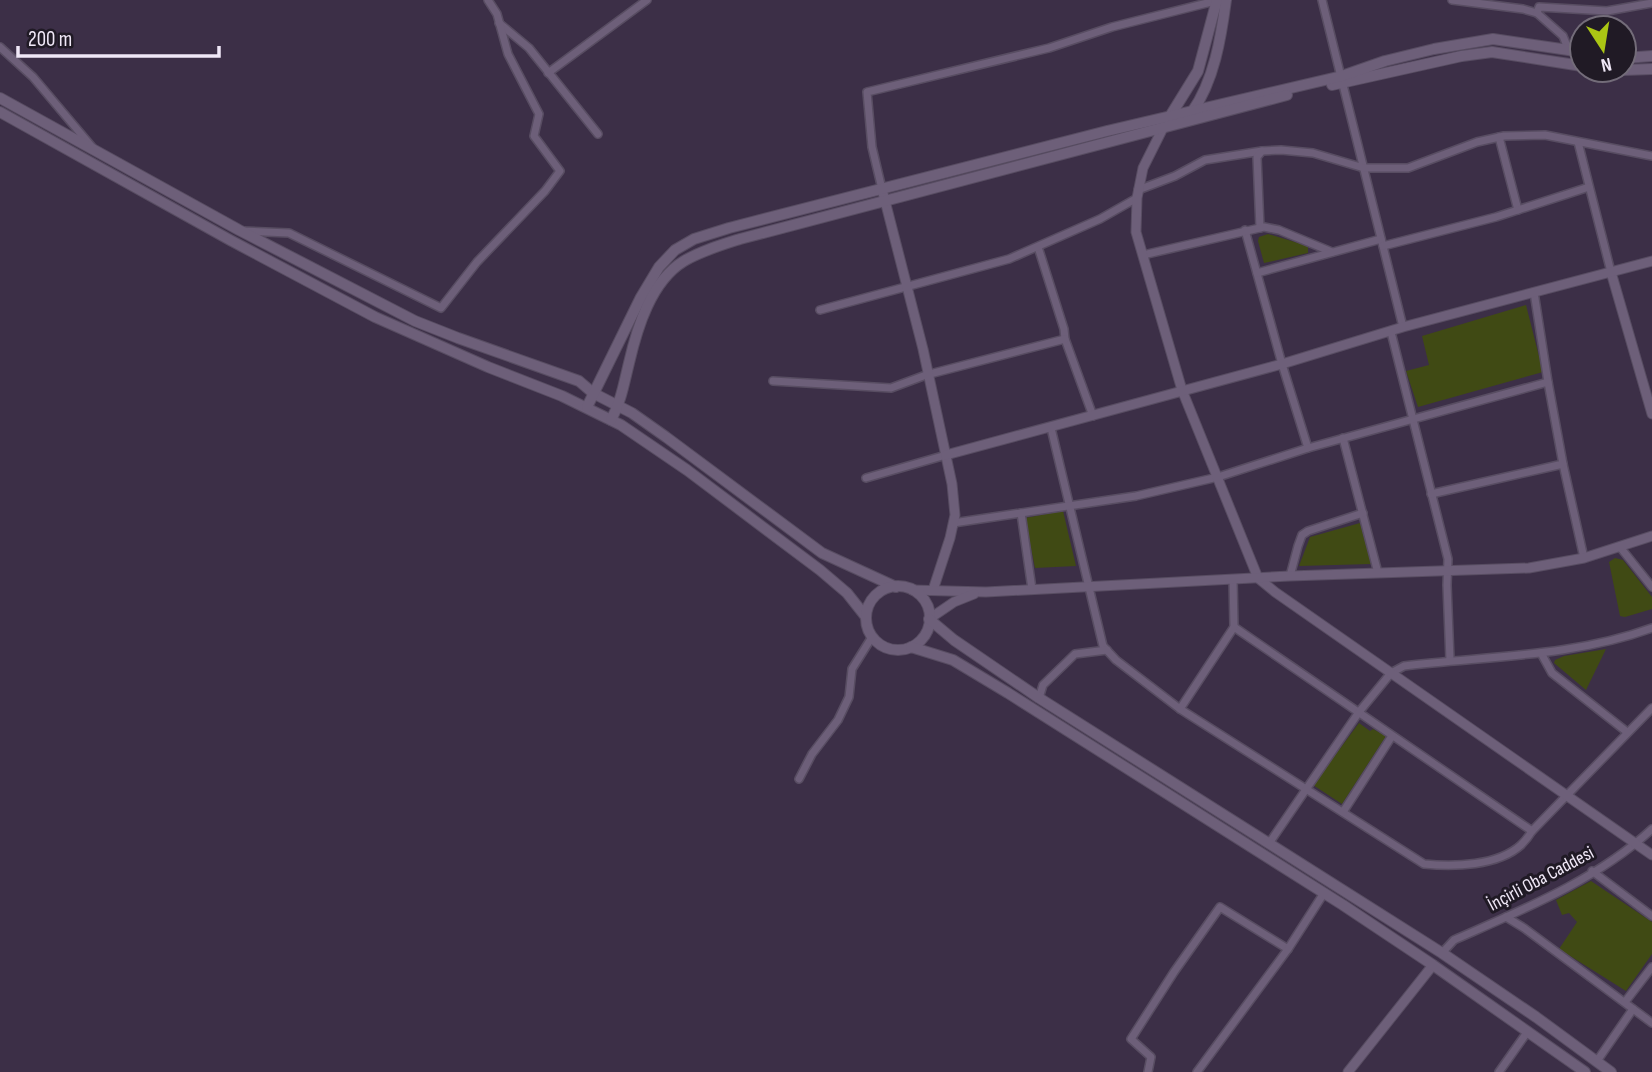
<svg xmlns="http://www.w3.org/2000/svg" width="1652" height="1072" font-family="'Sofia Sans Condensed',sans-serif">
<rect width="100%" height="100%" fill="#3c2f47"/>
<!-- green -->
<g fill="#404a14">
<path d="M1268 234 1308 246V253L1264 263 1258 241 1259 237Z"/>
<path d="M1526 305 1543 372 1418 407 1406 371 1429 365 1422 336Z"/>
<path d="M1063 511 1076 566 1035 568 1025 518Z"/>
<path d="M1360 523 1371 564 1299 566 1310 537Z"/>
<path d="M1615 558 1623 560 1652 597V609L1625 617 1620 616 1609 562Z"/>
<path d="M1606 649 1586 690 1554 663 1555 660 1564 656Z"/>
<path d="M1359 723 1370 731 1373 729 1386 736 1342 804 1313 785Z"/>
<path d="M1591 881 1652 922V954L1626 991 1559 949 1577 922 1569 913 1562 915 1556 900Z"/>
</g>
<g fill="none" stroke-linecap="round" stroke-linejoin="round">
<defs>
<g id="minor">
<path d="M1322 0 1403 327"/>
<path d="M1452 0 1523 9 1537 13"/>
<path d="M499 23 529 48 598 134"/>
<path d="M0 47 33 77 92 147"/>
<path d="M1569 51 1563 36 1537 13 1539 7 1607 11 1652 3"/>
<path d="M548 73 647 0"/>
<path d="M1499 137 1518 210"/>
<path d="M1578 142 1611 272"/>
<path d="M882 189 872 147 867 92 1049 48 1112 27 1219 0"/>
<path d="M1138 190 1175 176 1205 160 1262 151"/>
<path d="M1260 228 1257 157 1262 151 1281 150 1313 153 1364 168H1408L1477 142 1504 136 1545 135 1652 156"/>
<path d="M1245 230 1282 364 1308 448"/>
<path d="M242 231 289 233 441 308 477 262 545 191 560 171 534 136 539 114 508 54 497 14 488 0"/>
<path d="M1383 246 1496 217 1589 187"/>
<path d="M1038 247 1064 329 1065 339 1093 416"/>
<path d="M1143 255 1264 227 1279 230 1332 252"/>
<path d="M1257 273 1381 239"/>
<path d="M1534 292 1548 382"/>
<path d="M820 310 1009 259 1100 219 1137 198"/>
<path d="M1391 332 1448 559 1447 585 1450 660"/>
<path d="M773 381 891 388 926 375 1065 339"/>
<path d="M1051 428 1103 646 1116 660 1180 709 1424 864C1454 867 1498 866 1521 845 1525 841 1529 836 1532 831L1652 708"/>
<path d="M1343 438 1378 573"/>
<path d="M1563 464 1584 558"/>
<path d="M866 478 946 455"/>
<path d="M1021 513 1032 589"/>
<path d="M953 523 1136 496 1218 477 1308 448 1548 382 1563 464 1431 494"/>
<path d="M1620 547 1652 587"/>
<path d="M1290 576 1298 546 1302 535 1308 531 1363 513"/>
<path d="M1234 627 1532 831"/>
<path d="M1541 653 1552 673 1627 732"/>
<path d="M1039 698 1043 685 1075 654 1107 650"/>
<path d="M1180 709 1234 627 1233 579"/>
<path d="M799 779 812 754 838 720 849 697 852 669 872 637"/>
<path d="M1343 812 1392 736"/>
<path d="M1270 842 1359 712 1391 673 1404 666C1486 656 1573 657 1652 628"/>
<path d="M1592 871 1652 916"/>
<path d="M1506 917 1524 928 1652 1023"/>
<path d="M1442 953 1454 940C1522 910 1597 880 1652 829"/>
<path d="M1625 1002 1652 967"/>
<path d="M1597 1061 1633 1009"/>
<path d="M1148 1072 1151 1057 1131 1039 1174 972 1220 907 1288 949"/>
<path d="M1197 1072 1288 949 1324 893"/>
<path d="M1499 1072 1528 1031"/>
</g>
<g id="tertiary">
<path d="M1163 128 1143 168 1137 198 1136 232 1182 390 1258 578 1275 592 1652 855"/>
<path d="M882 189 923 349 952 484 955 515 950 538 933 590"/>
<path d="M1611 272 1652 414"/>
<path d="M946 455 1282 364 1403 327 1652 261"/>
<path d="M912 590 986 592 1290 576 1529 568 1584 558 1652 536"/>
<path d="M929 619 954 602 974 594"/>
<path d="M1348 1072 1433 965"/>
</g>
<g id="secondary">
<path d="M1624 58 1652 56"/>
<path d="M1606 70H1619"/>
<path d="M1624 70 1652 69"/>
<path d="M1332 85 1462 56 1492 52 1582 66"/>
<path d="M0 98 239 230 415 321 458 338 579 381 593 393 632 413 666 437 822 553 896 587"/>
<path d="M0 112 230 240 375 317 488 367 562 396 621 425 687 470 820 570 847 593 866 617"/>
<path d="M1192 112C1214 81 1221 38 1226 0"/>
<path d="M1169 118 1198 71 1217 0"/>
<path d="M587 407 641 297 659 267 675 250 694 239 729 228 1107 131 1342 76 1385 61 1434 49 1493 39 1582 52"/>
<path d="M611 420C621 402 624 383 629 363 637 328 651 281 684 261 701 251 721 245 740 239L1287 95"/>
<circle cx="898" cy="618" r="32"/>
<path d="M929 619 954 640 1039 698 1442 953 1536 1017 1611 1072"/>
<path d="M911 647 953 660 1008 693 1343 905 1433 965 1585 1072"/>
</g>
</defs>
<!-- minor casing -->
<use href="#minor" stroke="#584d62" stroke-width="10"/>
<!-- tertiary casing -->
<use href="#tertiary" stroke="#584d62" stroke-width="11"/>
<!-- secondary casing -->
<use href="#secondary" stroke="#584d62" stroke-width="12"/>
<!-- minor -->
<use href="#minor" stroke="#6d5f79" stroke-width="7"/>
<!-- tertiary -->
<use href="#tertiary" stroke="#6d5f79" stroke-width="9"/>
<!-- secondary -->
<use href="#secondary" stroke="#6d5f79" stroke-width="10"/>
</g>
<g text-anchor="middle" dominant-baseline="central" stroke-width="6" stroke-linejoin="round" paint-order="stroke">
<!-- street labels -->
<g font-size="19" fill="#f0e8f7" stroke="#201a25">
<text transform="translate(1541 879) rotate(-28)">İnçirli Oba Caddesi</text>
</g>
</g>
<!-- north arrow -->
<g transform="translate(1603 49) rotate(168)"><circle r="33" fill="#201a25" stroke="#736c79" stroke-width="2"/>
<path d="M0-5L12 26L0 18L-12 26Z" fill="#abc614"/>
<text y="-10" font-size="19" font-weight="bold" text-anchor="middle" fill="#f0e8f7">N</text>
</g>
<!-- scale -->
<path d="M18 46v10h201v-10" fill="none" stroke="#f0e8f7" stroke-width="3.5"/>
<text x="28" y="46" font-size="21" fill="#f0e8f7" stroke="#201a25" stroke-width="5" paint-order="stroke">200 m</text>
</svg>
